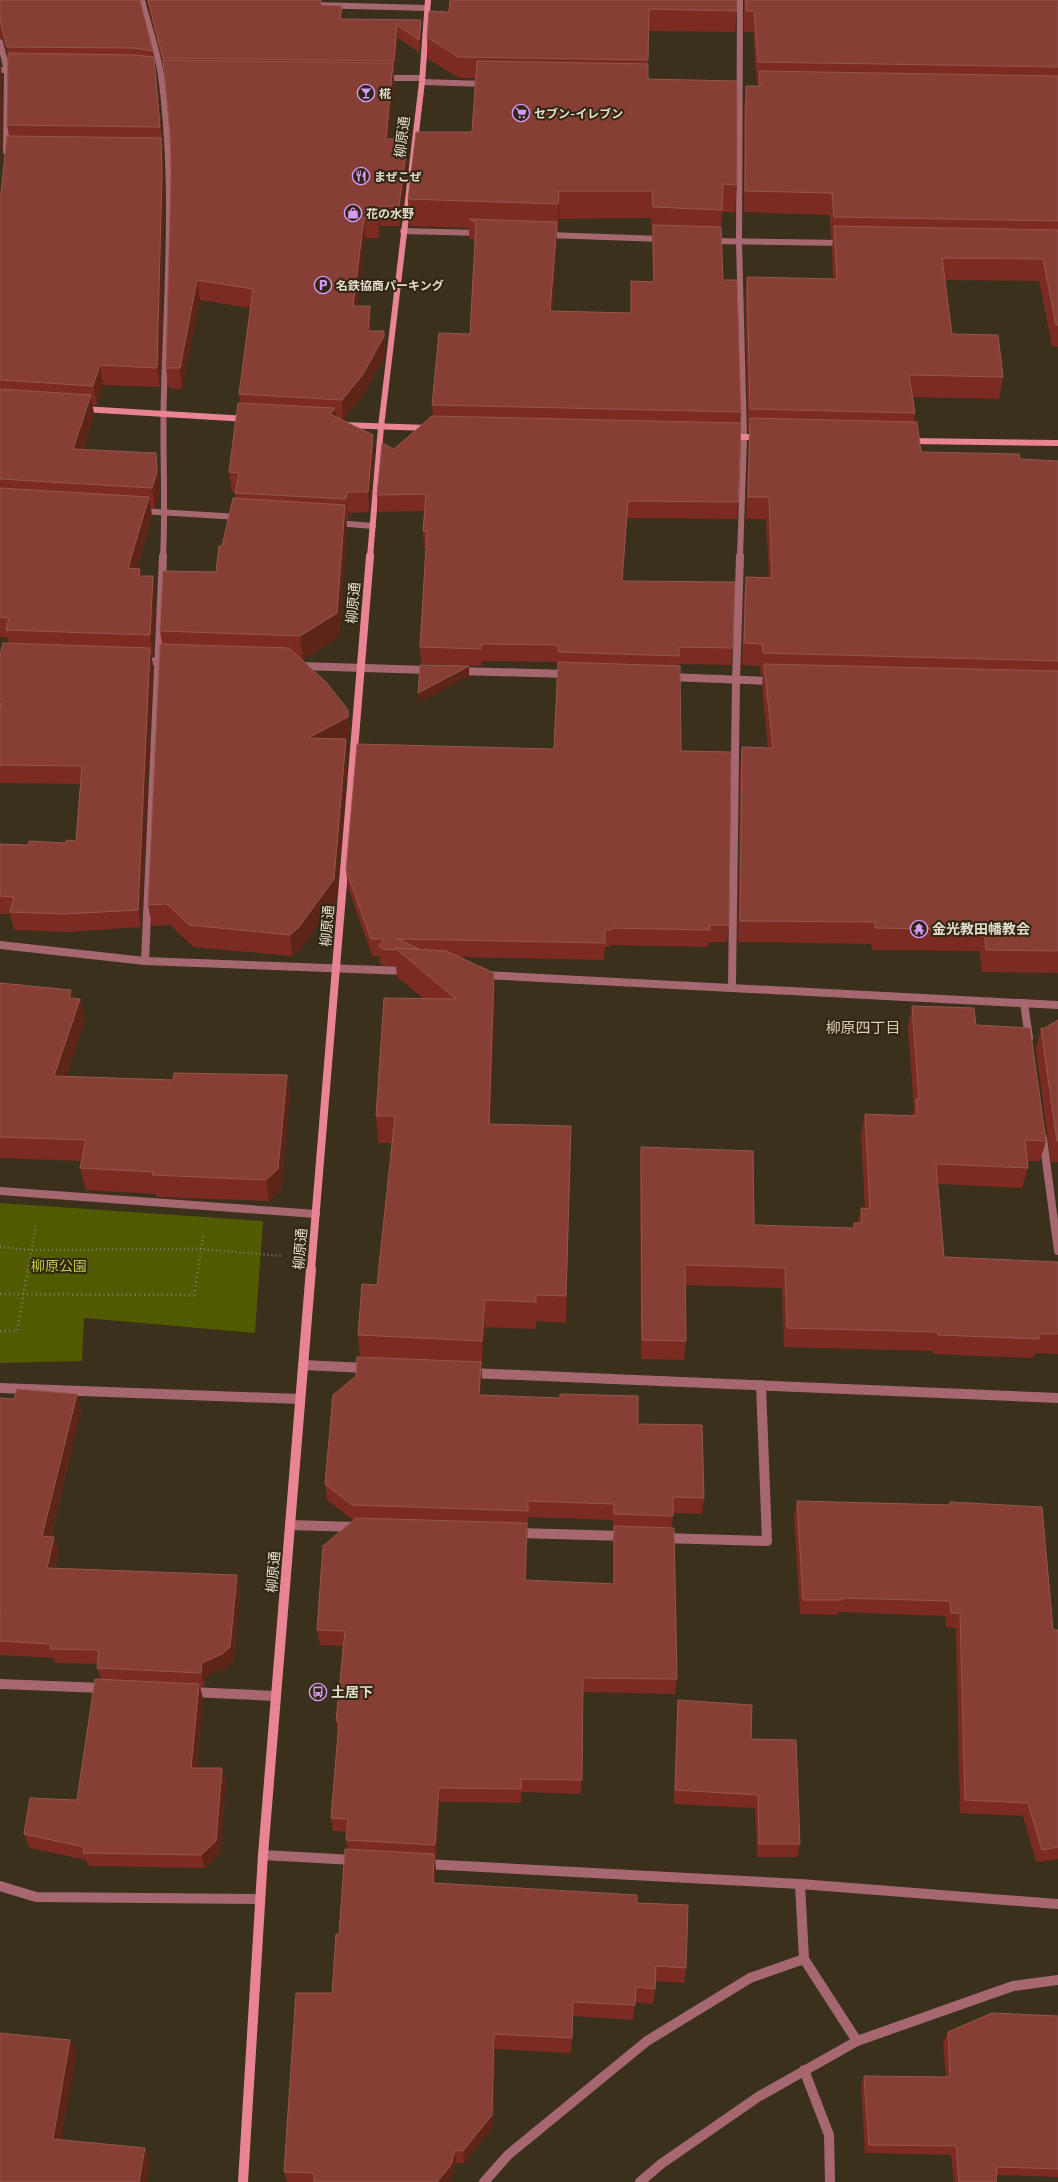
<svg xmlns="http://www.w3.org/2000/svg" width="1058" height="2182" font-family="Mulish,'Noto Sans JP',sans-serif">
<rect width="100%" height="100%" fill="#3a301b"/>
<!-- green -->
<path fill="#525a00" d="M0 1203 263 1221 255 1333 84 1318 82 1361 0 1363Z"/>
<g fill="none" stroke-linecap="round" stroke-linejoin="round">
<!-- path-far1 -->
<g stroke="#817967" stroke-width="2.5" stroke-dasharray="1 3" stroke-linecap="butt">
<path d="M203 1236 201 1249 282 1256"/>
<path d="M0 1247 31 1250 201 1249 198 1270"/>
<path d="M28 1270 36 1224"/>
</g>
<!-- path -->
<g stroke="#817967" stroke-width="3" stroke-dasharray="1 3.5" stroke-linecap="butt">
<path d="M0 1294 194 1295 198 1269"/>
<path d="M0 1331H17L28 1269"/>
</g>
<!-- lane-far2 -->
<g stroke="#a66770" stroke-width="6">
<path d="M312 5 427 8"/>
<path d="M141 511 239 517"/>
<path d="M336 523 373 526"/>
</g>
<!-- lane-far1 -->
<path stroke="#a66770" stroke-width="8" d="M0 1191 316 1214"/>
<!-- lane -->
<g stroke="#a66770" stroke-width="10">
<path d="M290 1525 356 1527"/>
<path d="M518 1533 624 1536"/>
<path d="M663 1538 767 1541 761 1385"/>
<path d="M0 1684 103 1688"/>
<path d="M191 1692 276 1696"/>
<path d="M804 2070 829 2135 830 2182"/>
</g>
<!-- street-far2 -->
<g stroke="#a66770" stroke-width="6">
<path d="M142 0C148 25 158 51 161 76 175 180 167 286 164 391 162 446 166 502 163 557"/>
<path d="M740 0 739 242 744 437 740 557"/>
<path d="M0 42 7 70 6 152"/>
<path d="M0 70H17"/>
<path d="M383 78H422"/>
<path d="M422 82 485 84"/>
<path d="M403 231 480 233"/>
<path d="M548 235 662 239"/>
<path d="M711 241 842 243"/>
</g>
<!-- street-far1 -->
<g stroke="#a66770" stroke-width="8">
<path d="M141 661 170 662"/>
<path d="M299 666 429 670"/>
<path d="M459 671 567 674"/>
<path d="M669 677 773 681"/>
<path d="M0 945 145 961 406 971"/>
<path d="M145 961 163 556"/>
<path d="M484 975 1058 1005"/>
<path d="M732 986 736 680 740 556"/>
<path d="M1024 1003 1029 1038"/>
<path d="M1043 1138 1058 1251"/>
</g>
<!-- street -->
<g stroke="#a66770" stroke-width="10">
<path d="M303 1365 366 1368"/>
<path d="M471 1373 1058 1398"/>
<path d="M0 1388 300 1399"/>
<path d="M263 1855 354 1860"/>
<path d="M425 1864 800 1884 1058 1904"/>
<path d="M800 1884 804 1959 857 2041"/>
<path d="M0 1886 36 1897 260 1899"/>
<path d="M484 2182 508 2155 647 2041 750 1978 804 1959"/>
<path d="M640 2182 661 2164 758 2097 857 2041 1013 1986 1058 1980"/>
</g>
<!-- secondary-far2 -->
<g stroke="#e88493" stroke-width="6">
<path d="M83 409 247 419"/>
<path d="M342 425 428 428"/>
<path d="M730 437H758"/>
<path d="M910 441 1058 443"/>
<path d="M370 557 381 427 422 82 428 0"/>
</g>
<!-- secondary-far1 -->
<path stroke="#e88493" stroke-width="8" d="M311 1270 370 556"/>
<!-- secondary -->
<path stroke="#e88493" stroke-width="10" d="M243 2182 263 1855 311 1269"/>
</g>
<!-- wall -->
<g fill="#7c2b22" fill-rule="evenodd">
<path d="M0 0 153 51 157 79 163 148H162L163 157 164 194 160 387 103 385 97 405H92L94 414 83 450 159 473 160 492 155 508H151L152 517 137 569H140L141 576H153L156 596 153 655H151L153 665 141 927 69 932 14 930 10 914H0V844L28 845 66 843 76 841 80 784 0 783V656L8 643 7 637H0V194L1 193 9 136 7 125 8 54 3 39 0 38Z"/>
<path d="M147 0H321V5L342 19 421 20V33L420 53 398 38 394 73H393L394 82 388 139H408V159L400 226H380L379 238H365L357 306H370L371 326V331H384L385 351V356L364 394 343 420H342L374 456 369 512 348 513V520H346L347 529 339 637 303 660 348 710 350 732V739L346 741 348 761 336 900 300 950 292 956 193 947 170 925 152 926 148 905 162 644 160 631 216 572 236 498 235 493 232 492 229 472 240 403 239 394 250 308 200 300 182 389 169 388 166 368 171 174 170 133 164 69 148 6Z"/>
<path d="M450 0 737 11 735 32 649 31 648 64V79L737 185 735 212H722L721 227 723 280 741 412 740 423 738 502 737 519 627 518 623 581 733 648 731 665 679 664V666L681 751 729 925 727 942H709L708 947 610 945V947H605L604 960 460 957 495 1002 490 1124 571 1126 566 1323 536 1321V1329L485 1327 482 1367H481L482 1379 480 1395 638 1424 704 1498 702 1514 673 1513 672 1528 677 1679 675 1694 583 1692 581 1794 521 1792V1803L440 1802 436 1858H435L436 1871 435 1883 637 1903 686 1968 684 1983 655 1981V1989L653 2004 635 2002 633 2020 573 2016 571 2053 495 2049 493 2128 464 2163H456L452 2177 449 2182H287L284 2172 332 1993 339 1934 348 1850 346 1840 347 1832 333 1831 331 1818 338 1735 336 1721 343 1646 320 1645 317 1630 353 1520 327 1500 325 1484 356 1376 360 1357 358 1335 377 1285 392 1143H378L376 1116 423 998 397 977 396 966H384L380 963V956H372L348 887 346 870 554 749 558 662 482 661 481 666 421 664 420 647 426 548H424L423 531 425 511 378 512 377 495 394 449 433 416 432 405 470 334 475 240 469 238V228L409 226 408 199 472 132 475 78H459L428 59 427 37 449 12ZM651 218 652 235V244L653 282 631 281V313L552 311 557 241V232H558L559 219ZM528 1517 613 1520V1530H614L613 1542V1584L526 1580Z"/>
<path d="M744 0H1058V347L1052 346 1039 281 945 280 952 334 1003 377 999 399 913 397 915 413 914 422 921 452 1020 459 1058 461V973L982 972 979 951 872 950 871 944 738 942 740 769 742 747 768 748 762 686 763 675H761L760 666 742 665 744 599 746 577H769L766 519H746L749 431H748L745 299 747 277 833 279 832 248 833 239H831L830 215 744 212V108L746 86H758V83H757L753 32H744Z"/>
<path d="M0 983 71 990 73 998 80 999 85 1021 66 1076 173 1080 287 1075 290 1097 281 1190 269 1201 157 1197 156 1194 86 1190 80 1168 82 1161 0 1158Z"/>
<path d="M912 1006 976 1025 1046 1141 1040 1161H1027L1028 1168 1022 1188 938 1184 944 1257 1058 1262V1354L1035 1353 1033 1358 933 1354V1351L784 1347 782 1288 686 1285V1341L684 1360 641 1359 640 1167 641 1147 754 1225 853 1228 854 1223H858L861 1208 865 1209 861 1135 865 1114 912 1116 914 1108 908 1027Z"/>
<path d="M1058 1020V1162H1051L1036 1049 1041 1028H1045Z"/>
<path d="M77 1394 81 1410 51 1537H54L59 1552 55 1568 237 1575 240 1590 234 1662 225 1668 205 1677 204 1687 200 1686 203 1699 197 1768H222L226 1783 220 1854 205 1868 89 1866 86 1860 30 1848 24 1834 77 1800 101 1680 97 1668V1664L55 1663 54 1658 0 1655V1398L14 1399Z"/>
<path d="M797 1501 949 1505 950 1502 1053 1630H1058V1859L1036 1862 1023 1816 960 1813 956 1628 946 1627 945 1616 839 1612 838 1615 800 1614 794 1516Z"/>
<path d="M678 1700 800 1844 797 1857H757L755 1808 674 1804 677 1714Z"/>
<path d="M1058 2016V2177L997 2175 996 2182H954L951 2155 865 2153 861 2085 864 2076 946 2077 943 2042 948 2032Z"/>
</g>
<!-- shaded-wall -->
<g fill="#5d2517">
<path d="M342 6V18L341 32 340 19Z"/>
<path d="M421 20V33L420 53 419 40Z"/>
<path d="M397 25 398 38 394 73V61Z"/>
<path d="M154 57 157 79 163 148 160 127Z"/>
<path d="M0 59 2 75V147H0Z"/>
<path d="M393 63 394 82 387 158 386 139Z"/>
<path d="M161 138 163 157 164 194 160 387 157 368Z"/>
<path d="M408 139V159L400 226 399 206Z"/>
<path d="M0 150 1 156 0 166Z"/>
<path d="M559 191V219L558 232V204Z"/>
<path d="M379 206 380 226 379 238 378 218Z"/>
<path d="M364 218 365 238 354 326 353 306Z"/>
<path d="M557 222V241L550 329V311Z"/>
<path d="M197 280 200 300 182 389 180 368Z"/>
<path d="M370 306 371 326 369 351 368 331Z"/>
<path d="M384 331 385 351V356L364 394 343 420 342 400Z"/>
<path d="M100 365 103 385 97 405 93 386Z"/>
<path d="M91 395 94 414 77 469 73 449Z"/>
<path d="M335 408 337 429 330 414Z"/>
<path d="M373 435 374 456 369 512 368 492Z"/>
<path d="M156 453 159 473 160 492 155 508 152 488Z"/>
<path d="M347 492 348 513V520L346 499Z"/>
<path d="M149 497 152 517 131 588 128 568Z"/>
<path d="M628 501 627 518 622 598V581Z"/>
<path d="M345 505 347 529 339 637 303 660 300 636Z"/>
<path d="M140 569 143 588 139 576Z"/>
<path d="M153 576 156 596 153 655 150 635Z"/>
<path d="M150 648 153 665 141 927 138 910Z"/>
<path d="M469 666V676L418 703V693Z"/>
<path d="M348 710 350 732V739L346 741 348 761 336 900 300 950 292 956 290 935 308 738Z"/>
<path d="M494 973 495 1002 490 1151 489 1124Z"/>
<path d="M71 990 76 1010 80 999 85 1021 60 1098 54 1076Z"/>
<path d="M287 1075 290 1097 281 1190 269 1201 266 1180Z"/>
<path d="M485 1300V1327L482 1367V1341Z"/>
<path d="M481 1362 482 1379 479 1412V1395Z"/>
<path d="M77 1394 81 1410 47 1551 42 1536Z"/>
<path d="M527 1523V1539L525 1596V1580Z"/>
<path d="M54 1537 59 1552 52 1582 47 1568Z"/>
<path d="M237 1575 240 1590 234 1662 225 1668 205 1677 204 1687 201 1673 202 1663Z"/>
<path d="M199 1684 203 1699 195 1782 191 1768Z"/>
<path d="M222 1768 226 1783 220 1854 205 1868 201 1855Z"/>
<path d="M439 1788 440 1802 436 1858 435 1845Z"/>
<path d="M434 1854 436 1871 434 1899 433 1883Z"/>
<path d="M494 2034 495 2049 493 2128 464 2163 463 2151Z"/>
<path d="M70 2040 77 2053 59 2150 53 2139Z"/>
<path d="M145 2148 150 2160 147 2182H139Z"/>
<path d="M455 2150 456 2163 452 2177 449 2182H437Z"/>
</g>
<!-- building -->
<g fill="#873e35" stroke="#95574d">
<path d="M0 0H140L153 51 134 48 7 47 0 20Z"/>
<path d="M148 0H321V5L342 6 340 19 421 20 419 40 397 25 394 61 163 58Z"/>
<path d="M450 0H737V11L649 9 648 60 458 57 427 37 429 11 449 12Z"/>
<path d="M746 0H1058V67L758 62 754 11H746Z"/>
<path d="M8 53 133 55 154 57 160 127 7 125Z"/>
<path d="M163 60 393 63 386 139H408L399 206H379L378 218H364L353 306H370L368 331H384V336L363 374 342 400 239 394 253 289 197 280 180 368H166L171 174 170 133Z"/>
<path d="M477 61 648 64V79L737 81V185L723 184 722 210 653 207 652 191H559L558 204 408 199 416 132H472Z"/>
<path d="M759 71 1058 76V221L834 217 832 193 745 191 746 86H760Z"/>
<path d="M7 136 161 138 162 174 157 368 100 365 93 386 0 380V194L1 193Z"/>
<path d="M469 219 557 222 550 311 631 313V281L654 282 653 225 721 227 723 280H737L741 412 432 405 439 333 470 334 476 222Z"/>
<path d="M834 226 1058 230V325H1056L1043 259 942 258 952 334 998 335 1003 377 909 375 915 413 750 409 747 277 837 279Z"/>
<path d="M0 389 91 395 73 449 156 453 157 472 152 488 0 479Z"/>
<path d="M238 403 335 408 330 414 373 435 368 492H347L346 499 235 493 239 473 229 472Z"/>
<path d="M432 416 741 423 738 502 628 501 622 581 735 582 733 648 679 647V656L558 652V645L481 644V649L420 647 427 531H423L426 494 377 495 382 443 394 449Z"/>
<path d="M750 418 917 422 921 452 1019 454 1020 459 1058 461V661L763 653 762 644 744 643 746 577 772 578 769 497H748Z"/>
<path d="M0 488 149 497 128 568 140 569 139 576H153L150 635 6 630 9 618 0 617Z"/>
<path d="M233 498 345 505 337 613 300 636 160 631 163 571 216 572 219 546H222Z"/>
<path d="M3 643 150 648 138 910 65 914 10 912 14 897 0 896V844L28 845 29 841 66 843V840L76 841 82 766 0 765V708L2 699H0V656Z"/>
<path d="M160 644 289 648 326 682 348 710V717L308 738 346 739 334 879 298 928 290 935 189 925 167 904 148 905Z"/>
<path d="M558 662 680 666 681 751 731 752 729 925H709L710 930 611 928V930H605V943L397 939 419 949 395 948V950L383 949 379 946 384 939H371L346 870 357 744 554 749Z"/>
<path d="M764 664 1058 671V951L986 950 984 930 875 928V922L740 921 742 747 773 748Z"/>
<path d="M420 665 469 666 418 693Z"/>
<path d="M395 948 446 951 494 973 489 1124 571 1126 566 1296 536 1295V1302L485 1300 482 1341 358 1335 362 1284 377 1285 395 1116H376L384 998 456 999Z"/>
<path d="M0 983 71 990 69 998 80 999 54 1076 173 1080 174 1073 287 1075 278 1169 266 1180 152 1175 153 1172 80 1168 86 1140 0 1137Z"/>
<path d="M912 1006 974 1008 976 1025 1030 1028 1046 1141 1025 1140 1028 1168 936 1164 944 1257 1058 1262V1334H1039V1339L938 1335V1332L787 1328 785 1268 685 1265 686 1341 642 1340 641 1147 753 1151 754 1225 854 1228V1223H862L861 1208 870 1209 865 1114 917 1116 916 1099H919Z"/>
<path d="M1058 1020V1141H1057L1041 1028H1045Z"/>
<path d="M357 1357 481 1362 479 1395 560 1398V1394L638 1396V1424L702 1425 704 1498 673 1497V1516L614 1514V1504L528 1501V1511L352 1505 325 1484 333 1395 356 1376Z"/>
<path d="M17 1389 77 1394 42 1536 54 1537 47 1568 237 1575 230 1647 222 1654 202 1663 201 1673 97 1668 99 1650 50 1649 51 1644 0 1641V1614L1 1612H0V1398L14 1399Z"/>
<path d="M797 1501 950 1505V1502L1042 1507 1053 1630H1058V1847L1042 1850 1028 1803 965 1800 960 1613H951L950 1601 841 1598 842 1600H803Z"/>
<path d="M356 1518 527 1523 525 1580 614 1584V1526L674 1528 677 1679 583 1678 582 1780 521 1779V1789L439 1788 435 1845 346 1840 348 1819 331 1818 339 1721H336L345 1631 317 1630 323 1546Z"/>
<path d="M95 1679 199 1684 191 1768H222L216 1841 201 1855 83 1853 84 1847 24 1834 30 1798 77 1800Z"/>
<path d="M678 1700 752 1705 751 1739 796 1740 800 1844H759L758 1795 675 1790Z"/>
<path d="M345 1849 434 1854 433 1883 637 1895V1903L688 1905 686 1968 656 1966 655 1989 636 1987 635 2005 573 2002 572 2038 494 2034 492 2115 463 2151 455 2150 451 2165 437 2182H314V2173L284 2172 296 1993H332L336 1934H339Z"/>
<path d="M992 2013 1058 2016V2169L997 2167 996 2182H959L956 2146 869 2145 864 2076 950 2077 948 2032Z"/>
<path d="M0 2033 70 2040 53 2139 145 2148 139 2182H0Z"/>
</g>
<!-- icons -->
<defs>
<symbol id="bar-ring" viewBox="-11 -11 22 22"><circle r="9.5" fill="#302611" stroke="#d59cfb" stroke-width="1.5"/><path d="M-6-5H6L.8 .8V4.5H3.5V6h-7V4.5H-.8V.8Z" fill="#d59cfb"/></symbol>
<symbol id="supermarket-ring" viewBox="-11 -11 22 22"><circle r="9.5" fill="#302611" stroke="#d59cfb" stroke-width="1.5"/><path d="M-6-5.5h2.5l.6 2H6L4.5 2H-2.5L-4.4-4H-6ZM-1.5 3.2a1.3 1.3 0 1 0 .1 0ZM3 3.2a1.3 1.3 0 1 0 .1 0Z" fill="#d59cfb"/></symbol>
<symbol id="restaurant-ring" viewBox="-11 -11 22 22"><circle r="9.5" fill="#302611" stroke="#d59cfb" stroke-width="1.5"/><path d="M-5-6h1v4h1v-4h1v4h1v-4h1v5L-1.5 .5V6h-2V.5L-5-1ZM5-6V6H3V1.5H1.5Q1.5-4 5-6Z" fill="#d59cfb"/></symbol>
<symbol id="shop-ring" viewBox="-11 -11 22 22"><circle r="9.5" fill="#302611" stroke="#d59cfb" stroke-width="1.5"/><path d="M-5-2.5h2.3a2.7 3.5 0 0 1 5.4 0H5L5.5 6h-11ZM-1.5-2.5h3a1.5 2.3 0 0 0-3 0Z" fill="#d59cfb"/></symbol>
<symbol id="parking-ring" viewBox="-11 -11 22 22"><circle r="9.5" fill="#302611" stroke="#d59cfb" stroke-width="1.5"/><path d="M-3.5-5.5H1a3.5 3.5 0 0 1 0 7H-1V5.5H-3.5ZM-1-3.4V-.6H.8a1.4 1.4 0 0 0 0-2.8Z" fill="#d59cfb"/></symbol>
<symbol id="temple-ring" viewBox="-11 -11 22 22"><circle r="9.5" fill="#302611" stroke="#d59cfb" stroke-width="1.5"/><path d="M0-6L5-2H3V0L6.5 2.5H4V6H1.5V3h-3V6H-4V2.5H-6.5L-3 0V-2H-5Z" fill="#d59cfb"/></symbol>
<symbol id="bus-ring" viewBox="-11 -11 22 22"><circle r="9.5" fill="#302611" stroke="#d59cfb" stroke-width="1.5"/><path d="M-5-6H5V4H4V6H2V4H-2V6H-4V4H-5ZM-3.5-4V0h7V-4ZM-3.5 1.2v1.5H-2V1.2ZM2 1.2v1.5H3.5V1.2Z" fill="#d59cfb"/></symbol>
</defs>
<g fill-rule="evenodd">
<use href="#bar-ring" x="356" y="83" width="20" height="20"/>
<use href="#supermarket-ring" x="511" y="103" width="20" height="20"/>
<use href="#restaurant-ring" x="351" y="166" width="20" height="20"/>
<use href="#shop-ring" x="343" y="203" width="20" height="20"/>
<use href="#parking-ring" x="313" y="275" width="20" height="20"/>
<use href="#temple-ring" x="909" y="919" width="20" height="20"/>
<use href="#bus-ring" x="308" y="1682" width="20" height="20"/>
</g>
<g text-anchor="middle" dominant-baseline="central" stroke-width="4" stroke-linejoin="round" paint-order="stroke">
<!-- far-poi labels -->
<g font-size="12" font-weight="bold" fill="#e3ddd0" stroke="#302611" text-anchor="start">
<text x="379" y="93">椛</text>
<text x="534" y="113">セブン-イレブン</text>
<text x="374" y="176">まぜこぜ</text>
<text x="366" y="213">花の水野</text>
<text x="336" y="285">名鉄協商パーキング</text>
</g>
<!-- street labels -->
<g font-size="14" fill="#e3ddd0" stroke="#302611">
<text transform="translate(402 137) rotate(-83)">柳原通</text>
<text transform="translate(353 603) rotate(-85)">柳原通</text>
<text transform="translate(327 926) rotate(-85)">柳原通</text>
<text transform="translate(300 1249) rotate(-85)">柳原通</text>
<text transform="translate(273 1572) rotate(-85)">柳原通</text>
</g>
<!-- poi labels -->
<g font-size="14" font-weight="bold" fill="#e3ddd0" stroke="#302611" text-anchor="start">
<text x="932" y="929">金光教田幡教会</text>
<text x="331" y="1692">土居下</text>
</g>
<!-- park labels -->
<g font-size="14" fill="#bccb4a" stroke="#302611">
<text x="59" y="1266">柳原公園</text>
</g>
<!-- neighbourhood labels -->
<g font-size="15" fill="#dcceb5" stroke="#302611">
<text x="863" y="1027">柳原四丁目</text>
</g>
</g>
</svg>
